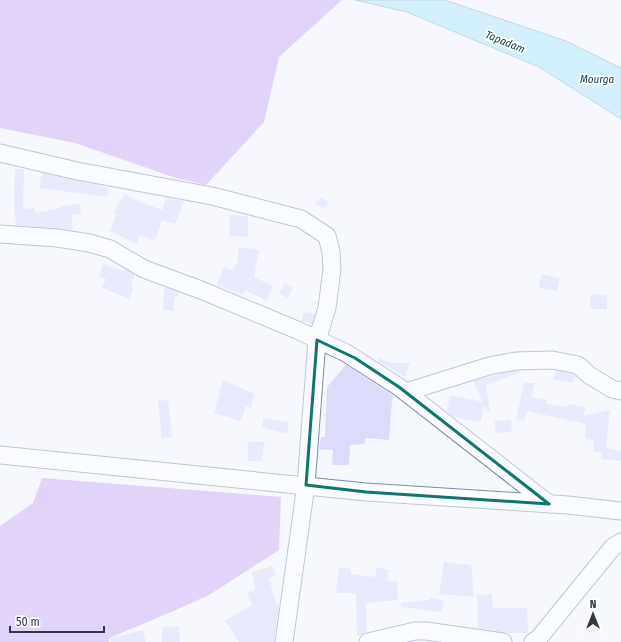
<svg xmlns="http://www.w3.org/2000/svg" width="621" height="642" font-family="'Fira Sans Condensed',sans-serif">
<rect width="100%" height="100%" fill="#f5f8fd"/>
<!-- forest -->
<g fill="#c7a9f2">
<path d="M0 0H342L279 57 264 122 206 185 176 178 75 143 0 128Z"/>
<path d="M42 478 281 497 279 550 209 595 169 613 109 638V642H0V526L33 503Z"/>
</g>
<!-- water -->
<path fill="#aee6fc" stroke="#89b2c4" d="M355 0H445L566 41 621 68V119L539 67 407 12Z"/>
<!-- building -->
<g fill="#dadcfa">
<path d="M15 169H24L23 209 34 208 35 213 61 208V206L80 204 81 214H71L73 230 16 225 14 206Z"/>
<path d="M43 173 109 188 107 197 39 188 41 176H43Z"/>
<path d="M125 193 136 200 162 210 166 198 184 201 175 224 162 220 155 240 139 235 137 244 110 231 116 215 113 214Z"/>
<path d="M323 197 328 203 326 207 322 208 314 203Z"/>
<path d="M230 215 248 216V237L229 236Z"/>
<path d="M239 247 259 250 254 277 273 286 267 301 245 290 242 295 217 285 224 267 233 271 235 264H237Z"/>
<path d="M103 264 123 271 124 269 135 275 131 285 133 286 130 299 102 288 106 279 99 276Z"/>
<path d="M541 274 560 278 557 291 539 288Z"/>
<path d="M285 283 293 287 288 298 279 293Z"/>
<path d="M164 287 178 292 179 296 175 297 173 311 163 310Z"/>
<path d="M591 294 607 295V309H590Z"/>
<path d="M303 312 315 314 312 324 302 321Z"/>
<path d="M379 358 391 363H410L405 377 377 361Z"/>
<path d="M346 365 394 396 392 400 389 440 365 438V444L350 445 349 465H332L333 450 319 449 321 437H325L327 387Z"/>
<path d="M514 371 521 372 486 385 490 412 488 413 484 405 481 422 454 417 447 411 450 395 483 402 473 381Z"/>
<path d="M556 371 573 374 575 376 572 383 553 379Z"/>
<path d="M223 380 255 394 251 408 246 406 241 421 214 413Z"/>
<path d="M524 383H535L531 397 547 400 546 404 568 407 569 404 586 407 583 416 610 410 606 448 621 451V461L601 459 602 453 593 452 594 440 585 439 586 424 527 411 524 421 516 419Z"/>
<path d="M168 400 172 437 162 438 158 401Z"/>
<path d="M263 418 289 422 287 434 262 427Z"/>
<path d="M511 420 512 432 495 433V421Z"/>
<path d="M248 442H264L262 461H248Z"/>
<path d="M444 562 471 565 474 597 439 594Z"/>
<path d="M273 566 276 576 269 578 276 603 279 604 274 642H239L225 621 252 605 247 593 255 590 252 572Z"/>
<path d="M339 567 351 569V574L375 577 377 567 389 570 387 581H397L398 600 366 603 367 632 360 636H357L356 593H336Z"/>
<path d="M492 594 493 608H527L528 633H507L478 628 477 595Z"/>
<path d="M430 597 444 601 442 612 401 607V603L429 600Z"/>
<path d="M179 626 180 642H162V627Z"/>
<path d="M143 630 146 642H111L110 638Z"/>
</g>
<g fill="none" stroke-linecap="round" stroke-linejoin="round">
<defs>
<g id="minor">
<path d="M0 153 77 171 212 196 301 219 327 236 331 252 332 269 327 308 317 340 306 485 284 642"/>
<path d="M0 234 57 238 89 243 110 249 144 269 201 290 297 330 346 353 399 387 549 504"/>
<path d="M406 392 489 366 516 361 552 360 578 365 589 375 612 389 621 391"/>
<path d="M0 455 366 492 568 505 621 511"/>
<path d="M368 642 415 631H426L503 642"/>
<path d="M533 642 538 639 613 547 621 542"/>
</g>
</defs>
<!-- minor casing -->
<use href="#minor" stroke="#7d8aa3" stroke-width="19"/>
<!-- minor -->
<use href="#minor" stroke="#fff" stroke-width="17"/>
</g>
<!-- marked area -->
<path d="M0 0H621V642H0ZM317 340 355 358 399 387 549 504 366 492 306 485Z" fill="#f5f8fd" fill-opacity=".55" fill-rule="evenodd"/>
<path fill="none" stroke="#0f766e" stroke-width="3" stroke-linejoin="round" d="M317 340 355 358 399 387 549 504 366 492 306 485Z"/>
<g text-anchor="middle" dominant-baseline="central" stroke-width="4" stroke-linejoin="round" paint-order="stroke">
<!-- water labels -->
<g font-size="11" font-style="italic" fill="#13404f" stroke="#fff">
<text transform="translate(505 42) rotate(22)">Tapadam</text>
<text x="597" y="79">Mourga</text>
</g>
</g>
<!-- north arrow -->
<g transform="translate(593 614)" stroke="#ffffff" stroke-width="3" paint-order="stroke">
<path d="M0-3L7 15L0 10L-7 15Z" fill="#323843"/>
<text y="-6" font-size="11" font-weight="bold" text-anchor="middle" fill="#323843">N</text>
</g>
<!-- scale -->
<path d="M10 626v6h94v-6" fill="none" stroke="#323843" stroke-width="2"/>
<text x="16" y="626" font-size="12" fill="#323843" stroke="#ffffff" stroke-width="3" paint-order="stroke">50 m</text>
</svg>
